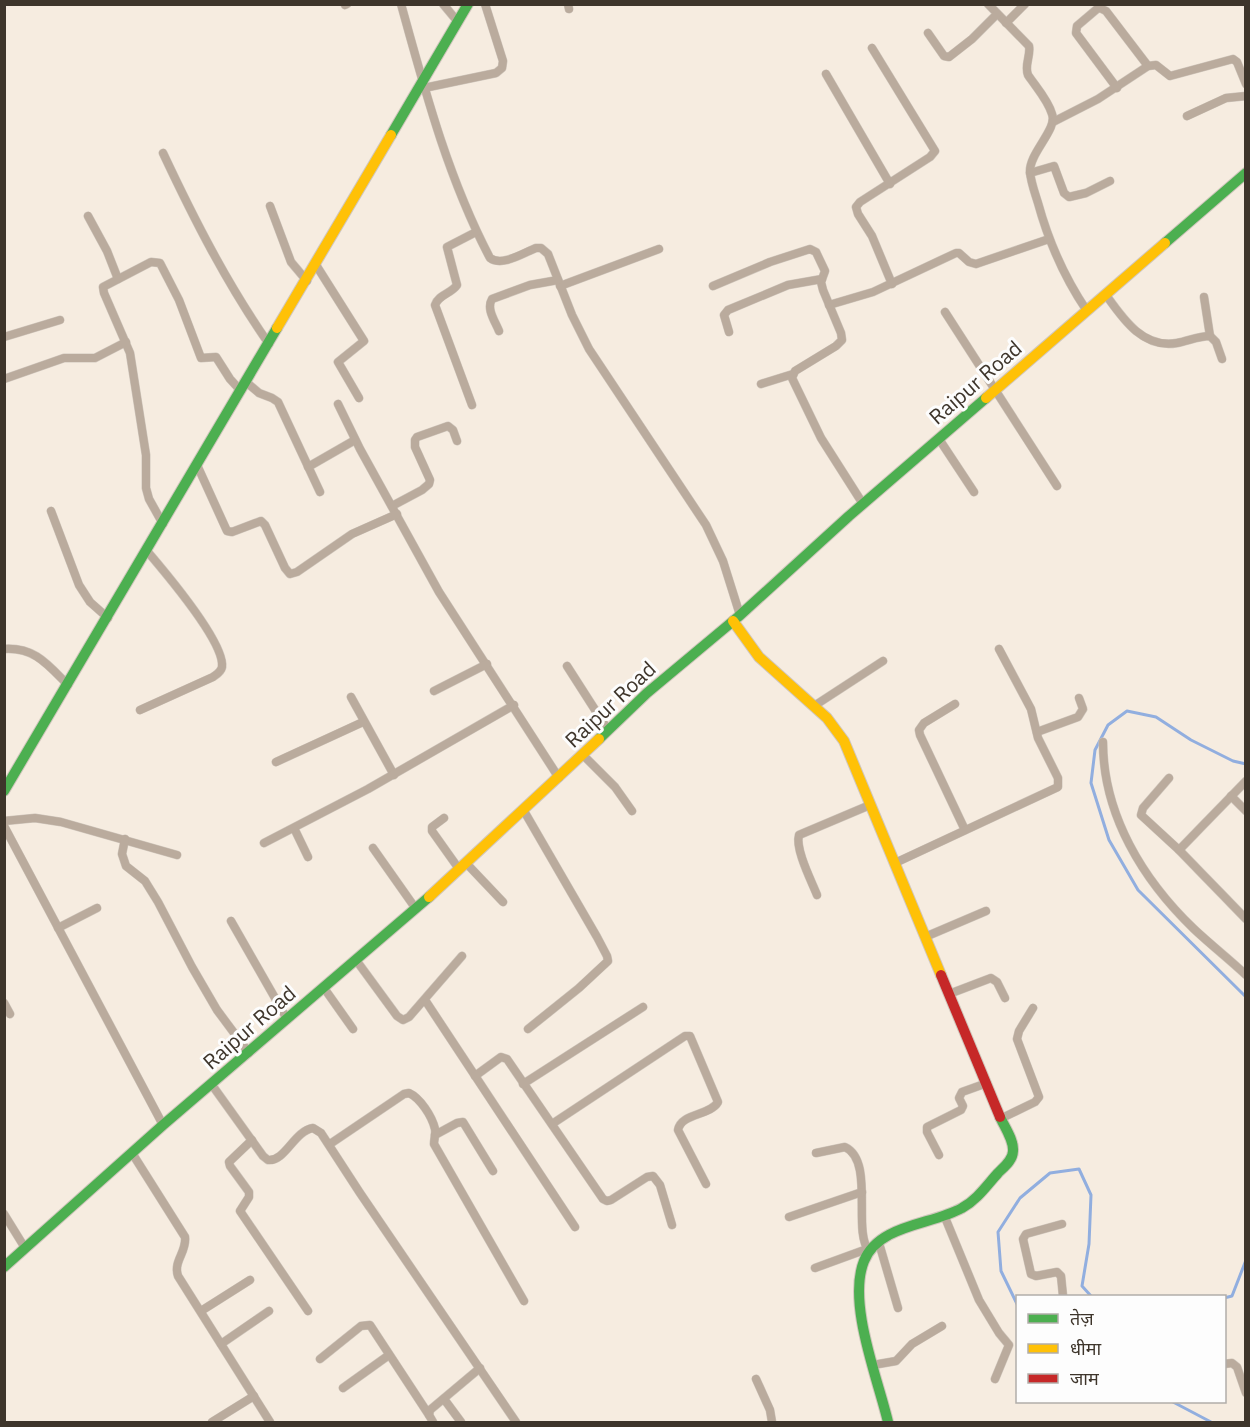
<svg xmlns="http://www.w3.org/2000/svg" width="1250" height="1427" font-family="'IBM Plex Sans','Noto Sans Devanagari',sans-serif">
<rect width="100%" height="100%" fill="#f6ece0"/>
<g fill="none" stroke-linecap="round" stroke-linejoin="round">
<!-- stream -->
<g stroke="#91aedf" stroke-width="3">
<path d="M1246 764 1233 761 1191 740 1156 717 1127 711 1108 725 1095 750 1091 783 1109 840 1138 890 1246 997"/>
<path d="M1224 1298 1232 1296 1246 1260"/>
<path d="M1018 1306 1001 1271 998 1232 1020 1198 1050 1173 1079 1169 1091 1195 1089 1244 1082 1286 1091 1296"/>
<path d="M1173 1402 1211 1422"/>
</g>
<defs>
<g id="street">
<path d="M401 4C425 91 448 178 490 258 502 267 523 253 536 248H541L548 254 572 315 589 349 706 525 723 561 740 615"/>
<path d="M443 4 458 22"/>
<path d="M568 4 569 9"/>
<path d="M988 4 1029 46C1031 56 1024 65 1028 75 1036 87 1048 100 1052 114 1058 129 1029 153 1030 172 1031 183 1035 193 1038 203 1049 243 1064 277 1087 311"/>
<path d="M345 5 347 4"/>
<path d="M1006 23 1025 4"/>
<path d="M928 33 944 56 949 57 972 39 997 14"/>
<path d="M872 48 935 151 930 157 860 202 856 207 858 214 872 236 892 284"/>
<path d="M826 74 890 184"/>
<path d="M424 88 496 73 502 68 503 61 485 4"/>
<path d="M1117 88 1076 33 1077 26 1097 9 1100 8 1106 11 1148 66"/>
<path d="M1187 116 1226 98 1246 96"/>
<path d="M1053 122 1098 99 1148 66 1156 65 1170 76 1233 59 1237 62 1246 84"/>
<path d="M163 153C194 219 227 284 269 344"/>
<path d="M1030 173 1054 166 1064 193 1069 197 1086 193 1110 181"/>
<path d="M270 206 291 262 307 281"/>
<path d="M88 216 107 251 118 279"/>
<path d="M316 265 364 341 338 362 359 398"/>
<path d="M560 286 659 249"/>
<path d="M713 286 770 262 810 249 816 252 825 271 821 282 823 290 841 333 842 340 836 346 795 371 792 378 821 438 863 504"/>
<path d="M1106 295C1123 319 1143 349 1177 343 1188 341 1199 336 1210 336L1216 342 1222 359"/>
<path d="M1204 297 1210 336"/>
<path d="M829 305 873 292 956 253H959L969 262 976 264 1049 239"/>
<path d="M945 312 1057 486"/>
<path d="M499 331C495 321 486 309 492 299L530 285 558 280"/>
<path d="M729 332 724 315 728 310 788 285 822 279"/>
<path d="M4 337 60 320"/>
<path d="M4 379 64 358H95L126 342"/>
<path d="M246 382 259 393 272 398 278 402 320 492"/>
<path d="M761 384 793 374"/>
<path d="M338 404 360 449 439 592 559 778"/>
<path d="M472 405 435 305C439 294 451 294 457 285L447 247 476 232"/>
<path d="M939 439 974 492"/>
<path d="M197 465 227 531 232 532 261 521 265 525 285 568 290 574 297 572 352 534 397 514"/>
<path d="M308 467 355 440"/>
<path d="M392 506 422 490 429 484 430 480 415 447V440L417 437 448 426 453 430 457 441"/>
<path d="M51 511 79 585 90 602 108 618"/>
<path d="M163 524 149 499 146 488V455L130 353 104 293 103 287 151 262 160 263 179 300 201 358 216 357 230 379 241 391"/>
<path d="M4 649C35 647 48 665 68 685"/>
<path d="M567 666 608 730"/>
<path d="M434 691 487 664"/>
<path d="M351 697 394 775"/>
<path d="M955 704 924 723 919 730 920 735 965 830"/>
<path d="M814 706 883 661"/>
<path d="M140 710 213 677C217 674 221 672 222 667 225 642 164 571 147 551"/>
<path d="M1037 732 1078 717 1083 709 1079 698"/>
<path d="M1103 742C1103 815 1143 880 1194 929 1211 945 1229 959 1246 975"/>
<path d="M583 755 615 787 632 811"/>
<path d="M276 762 363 722"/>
<path d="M1169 778 1143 808 1141 815 1179 850 1246 919"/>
<path d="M1231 796 1246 811"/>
<path d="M524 811 597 937 607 956 608 961 579 988 528 1029"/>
<path d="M444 818 432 827V831L459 869"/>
<path d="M4 821 35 818 61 822 177 855"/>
<path d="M4 826 163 1125"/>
<path d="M294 828 308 857"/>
<path d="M125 839 122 854 126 866 145 881 158 902 192 967 217 1010 249 1053"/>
<path d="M264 843 368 789 514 705"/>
<path d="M373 848 416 909"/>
<path d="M1179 850 1246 781"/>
<path d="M466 863 503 902"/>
<path d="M895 863 1058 787V778L1038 738 1031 709 999 649"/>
<path d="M817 895C811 880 795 849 799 835L870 805"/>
<path d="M231 921 287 1019"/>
<path d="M58 928 97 908"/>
<path d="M925 937 986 911"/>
<path d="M356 960 397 1016 403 1020 409 1017 462 956"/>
<path d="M324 988 353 1029"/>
<path d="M949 994 991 978 997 982 1005 998"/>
<path d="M425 1000 575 1227"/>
<path d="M4 1003 10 1014"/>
<path d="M475 1076 501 1057 507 1059 603 1199 607 1201 611 1200 647 1177 653 1176 660 1185 672 1225"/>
<path d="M523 1084 643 1007"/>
<path d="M212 1085 263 1156 268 1160C285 1162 294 1131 313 1128L321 1133 360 1193 516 1422"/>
<path d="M1002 1118 1035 1102 1039 1097 1017 1039 1019 1031 1033 1008"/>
<path d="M552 1124 685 1036H690L718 1102C710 1116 681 1113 678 1130L706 1184"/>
<path d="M435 1135 457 1123 463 1122 493 1171"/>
<path d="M252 1140 229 1162 230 1166 249 1192V1197L240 1211 308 1311"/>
<path d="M330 1144 404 1094 409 1093C420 1098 432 1116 435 1129 436 1134 434 1139 434 1144L524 1301"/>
<path d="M132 1153 185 1237C187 1252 173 1261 178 1276L270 1422"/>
<path d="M816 1153 845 1147C875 1161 852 1231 869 1251"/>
<path d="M939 1155 927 1132V1127L961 1110 963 1106 959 1098 962 1092 987 1083"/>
<path d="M4 1214 25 1248"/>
<path d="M944 1215 979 1300 999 1333 1009 1345 995 1379"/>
<path d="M789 1217 862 1192"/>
<path d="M1062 1224 1026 1234 1023 1239 1031 1274 1036 1276 1057 1272 1061 1276 1063 1296"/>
<path d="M879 1243 898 1308"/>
<path d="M815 1268 867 1249"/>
<path d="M201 1311 250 1280"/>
<path d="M221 1344 269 1311"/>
<path d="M320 1359 361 1326 370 1325 429 1415"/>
<path d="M1224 1364 1232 1363 1237 1367 1246 1393"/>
<path d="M873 1365 896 1361 912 1344 942 1326"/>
<path d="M756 1379 770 1410 772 1422"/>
<path d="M343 1388 389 1355"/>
<path d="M444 1399 461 1422"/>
<path d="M212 1422 254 1396"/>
<path d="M433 1422 429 1415 430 1410 480 1368"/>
</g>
<g id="fast">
<path d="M391 135 468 4"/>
<path d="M1165 243 1246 173"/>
<path d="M599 739 647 693 738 617 849 516 986 398"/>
<path d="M4 791 277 328"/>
<path d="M4 1267 163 1125 429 897"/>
<path d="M888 1422C878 1379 847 1303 864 1261 879 1224 932 1225 962 1208 977 1200 987 1185 998 1173 1004 1167 1013 1160 1013 1151 1014 1140 1004 1126 1000 1117"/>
</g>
<g id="slow">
<path d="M277 328 391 135"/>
<path d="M986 398 1165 243"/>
<path d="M733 621 759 657 827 718 844 741 941 975"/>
<path d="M429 897 599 739"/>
</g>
<path id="jam" d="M941 975 1000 1117"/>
</defs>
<!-- street casing -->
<use href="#street" stroke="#d0c7bd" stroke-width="9"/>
<!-- fast casing -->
<use href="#fast" stroke="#d0c7bd" stroke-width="12"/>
<!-- slow casing -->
<use href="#slow" stroke="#d0c7bd" stroke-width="12"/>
<!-- jam casing -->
<use href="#jam" stroke="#d0c7bd" stroke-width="12"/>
<!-- street -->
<use href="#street" stroke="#baab9d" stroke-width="8"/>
<!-- fast -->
<use href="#fast" stroke="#4caf50" stroke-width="10"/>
<!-- slow -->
<use href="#slow" stroke="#ffc107" stroke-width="10"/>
<!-- jam -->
<use href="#jam" stroke="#c62828" stroke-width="10"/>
</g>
<g text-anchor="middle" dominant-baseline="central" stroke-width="6" stroke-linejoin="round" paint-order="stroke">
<!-- street labels -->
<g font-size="21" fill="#3e352b" stroke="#fdfdfd">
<text transform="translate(975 382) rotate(-41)">Raipur Road</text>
<text transform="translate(610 704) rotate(-43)">Raipur Road</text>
<text transform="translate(249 1027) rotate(-41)">Raipur Road</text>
</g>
</g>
<!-- border -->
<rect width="1250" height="1427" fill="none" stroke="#3e352b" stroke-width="12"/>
<!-- legend -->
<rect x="1016" y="1295" width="210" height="108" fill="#fdfdfd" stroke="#b1ada9" stroke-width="1.5"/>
<rect x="1028" y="1314" width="30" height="9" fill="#4caf50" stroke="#b1ada9" stroke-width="1.5"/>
<text x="1070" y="1325" font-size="18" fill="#3e352b">तेज़</text>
<rect x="1028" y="1344" width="30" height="9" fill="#ffc107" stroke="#b1ada9" stroke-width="1.5"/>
<text x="1070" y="1355" font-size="18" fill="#3e352b">धीमा</text>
<rect x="1028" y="1374" width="30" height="9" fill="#c62828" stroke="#b1ada9" stroke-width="1.5"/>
<text x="1070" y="1385" font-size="18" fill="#3e352b">जाम</text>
</svg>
